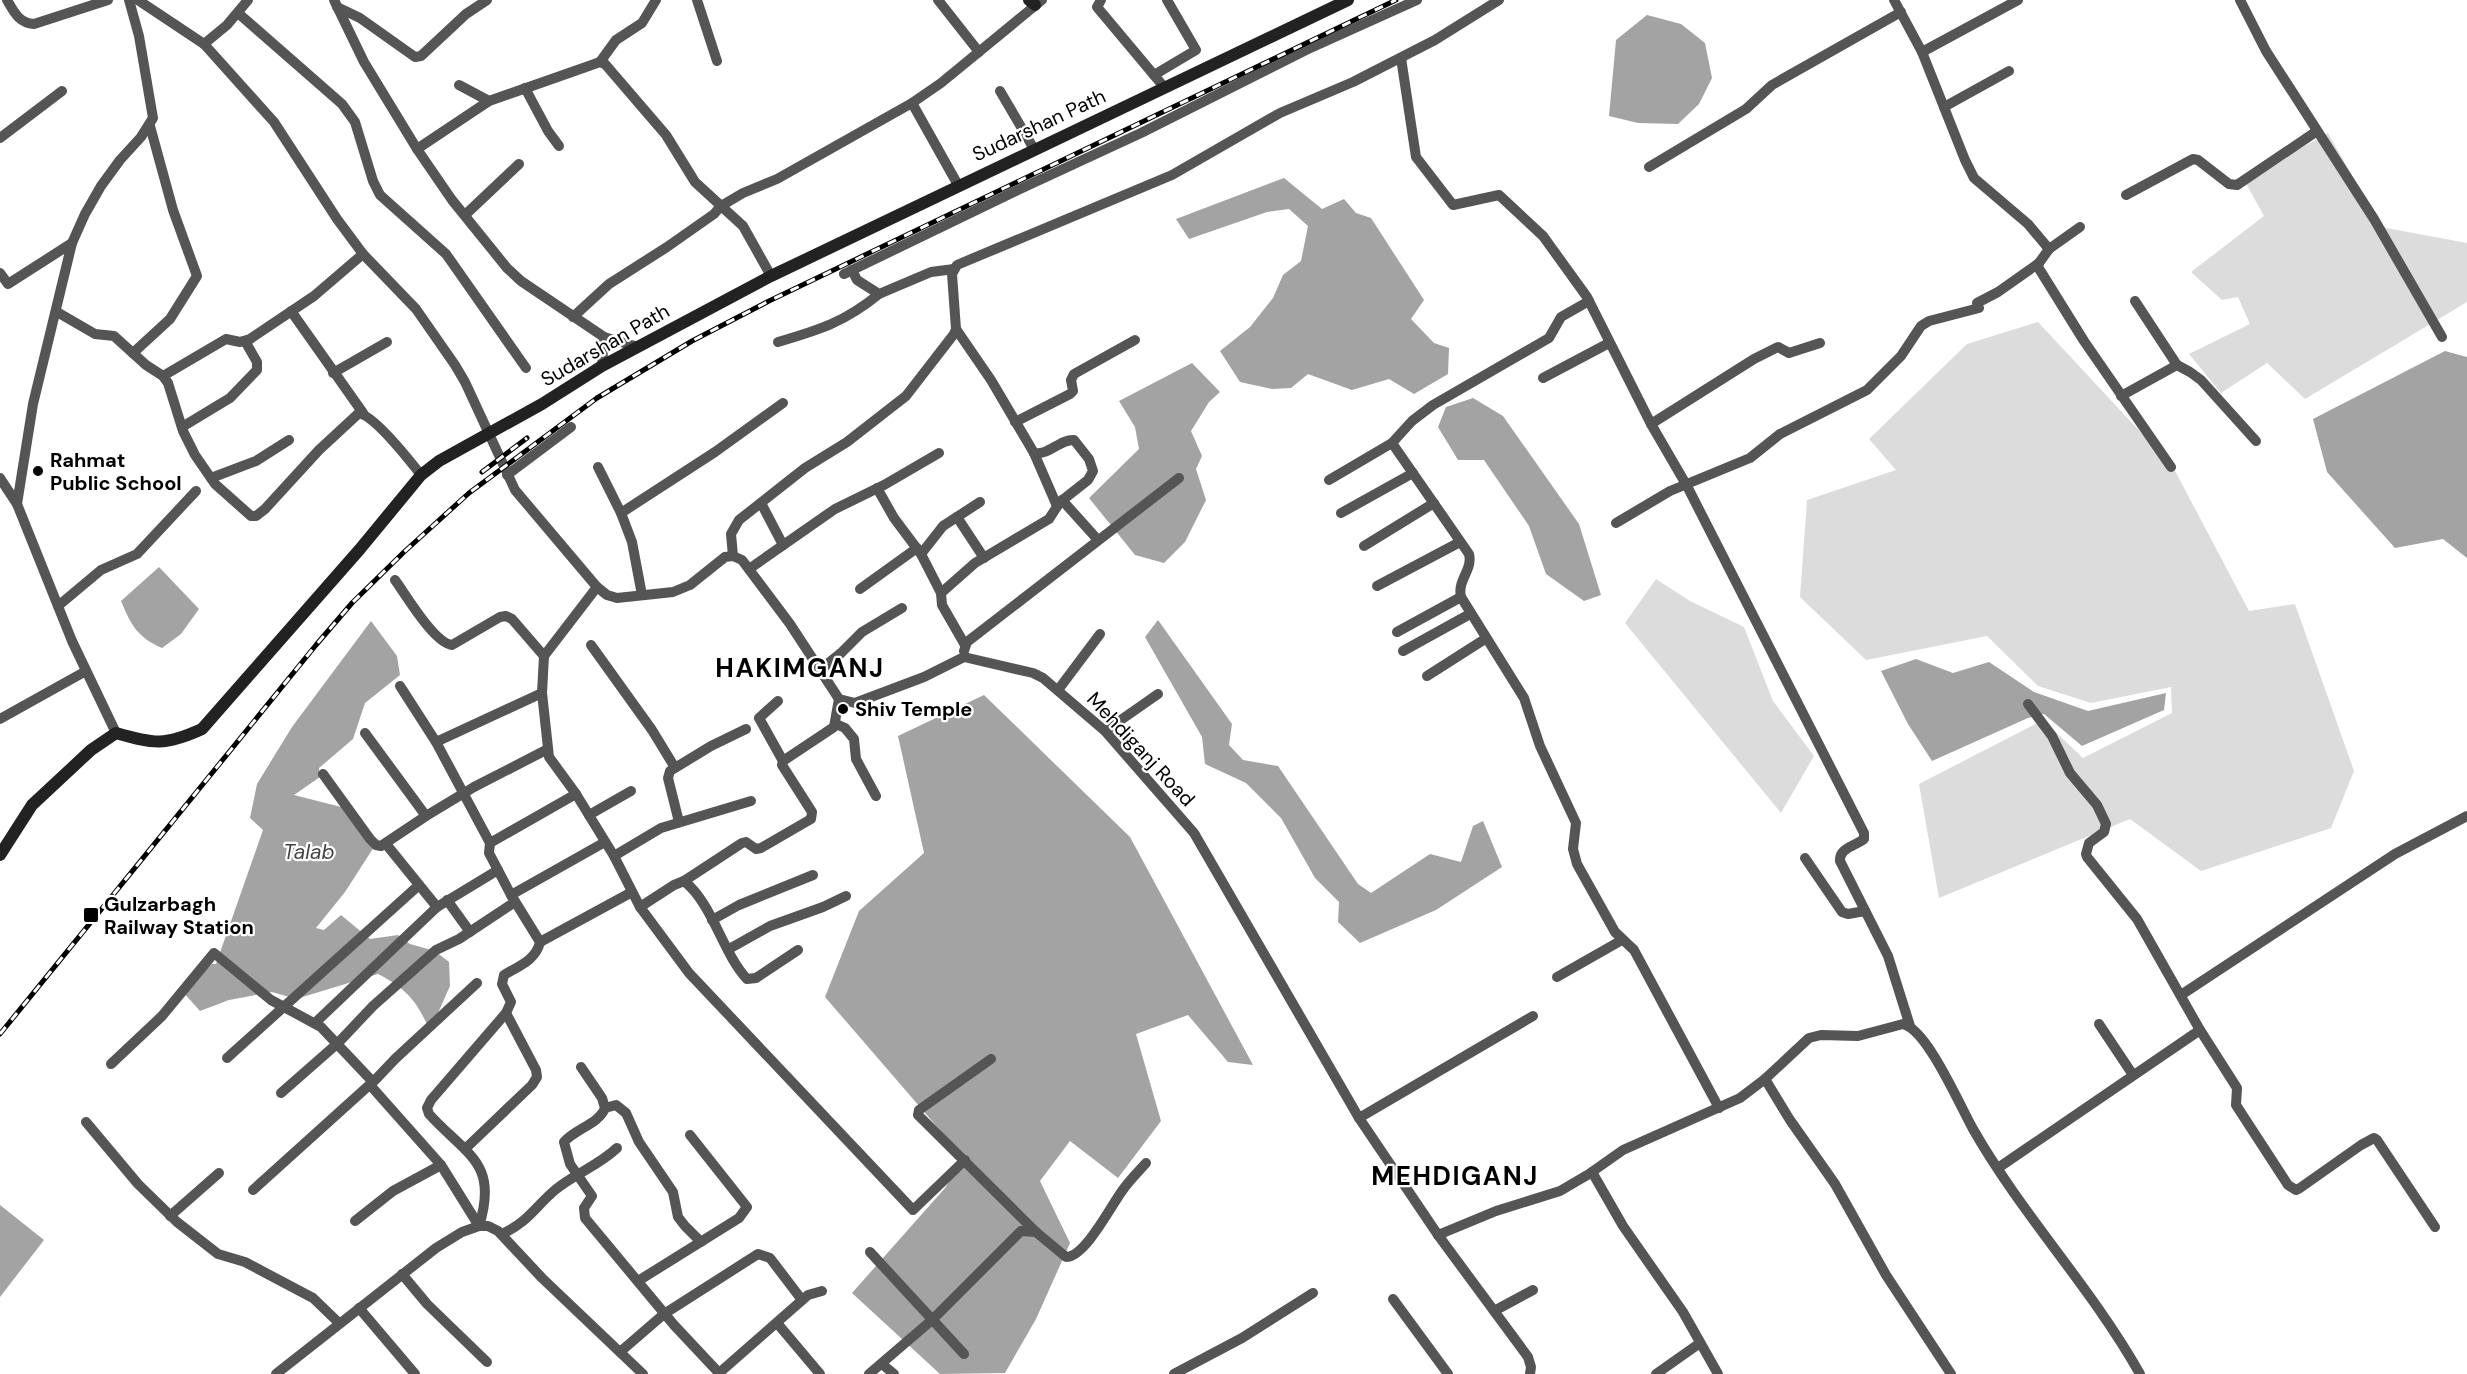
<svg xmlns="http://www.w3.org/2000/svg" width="2467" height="1374" font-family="'DM Sans',sans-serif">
<rect width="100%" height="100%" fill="#fff"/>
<!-- green -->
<g fill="#dcdcdc">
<path d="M2328 133 2381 227 2467 243V302L2305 399 2267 363 2221 393 2189 354 2250 324 2238 297 2222 300 2191 272 2264 216 2244 180Z"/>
<path d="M2038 322 2173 467 2249 611 2295 604 2354 771 2331 828 2201 871 2130 819 1939 898 1919 784 2043 720 2083 758 2172 713 2171 687 2091 703 2038 686 1987 636 1866 660 1800 597 1807 500 1896 470 1869 439 1967 344Z"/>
<path d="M1656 579 1690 601 1744 627 1773 701 1814 756 1781 813 1625 623Z"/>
</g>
<!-- water -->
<g fill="#a3a3a3">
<path d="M1647 15 1681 24 1705 43 1712 78 1699 104 1678 124 1638 123 1609 116 1616 40Z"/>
<path d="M1284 178 1322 209 1344 199 1356 213 1371 218 1424 300 1411 319 1434 343 1449 348 1448 374 1414 394 1389 379 1352 390 1308 374 1291 388 1272 389 1240 382 1220 351 1250 327 1273 298 1283 275 1301 261 1308 226 1289 209 1267 212 1189 239 1176 219Z"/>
<path d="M2445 351 2467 357V558L2443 539 2395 548 2327 472 2313 419Z"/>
<path d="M1192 363 1220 392 1209 402 1191 431 1202 456 1196 469 1206 500 1185 542 1164 563 1135 555 1089 498 1139 449 1135 427 1119 401Z"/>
<path d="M1473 398 1503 416 1579 524 1601 595 1584 601 1546 574 1529 526 1484 460H1458L1438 427 1446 407Z"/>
<path d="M159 567 199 609 181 634 162 648C137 637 131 625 121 601Z"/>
<path d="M1158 620 1232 724 1229 745 1243 760 1278 766 1358 884 1371 893 1430 854 1461 862 1473 826 1483 821 1502 867 1436 910 1360 943 1338 922 1339 902 1315 878 1281 818 1246 783 1205 764 1202 737 1145 637Z"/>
<path d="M371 621 397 656 400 675 365 703 353 739 319 768 320 777 294 795 345 808 374 847 345 892 316 928 324 930 341 915 370 939 398 935 410 944 435 951 449 962 450 986 430 1031C417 1001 407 989 378 974L296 999 272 992 229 1000 200 1011 182 991 212 964H216L263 830 250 818 257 784 292 727Z"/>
<path d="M1916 659 1953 673 1989 662 2034 692 2088 711 2166 693 2164 710 2082 746 2044 714 2028 718 1932 761 1908 724 1881 671Z"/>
<path d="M984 695 1130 837 1253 1065 1228 1062 1188 1015 1136 1034 1161 1121 1118 1178 1070 1141 1040 1181 1070 1243 1036 1319 1005 1373 940 1374 852 1293 945 1188 964 1158 825 997 859 911 924 853 898 736Z"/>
<path d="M0 1205 44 1240 0 1297Z"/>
</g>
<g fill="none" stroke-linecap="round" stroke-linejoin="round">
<!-- street -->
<g stroke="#555" stroke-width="10">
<path d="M7 0C14 12 19 23 34 24L108 0"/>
<path d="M138 0 204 44 274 122 337 219 363 254 416 309 455 365 465 382 515 490 597 587 607 595 617 598 673 592 690 585 725 557 733 556 742 560 790 624 839 699 855 703 924 677 964 657 1033 673 1043 678 1105 731 1194 833 1359 1118 1438 1235 1528 1357 1531 1367 1530 1374"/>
<path d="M334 0 364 62 417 149 452 200 507 268 521 281 604 337 638 347"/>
<path d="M697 0 717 61"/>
<path d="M938 0 979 52"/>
<path d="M1101 0 1097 7 1164 87"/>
<path d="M1894 0 1922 52 2018 0"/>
<path d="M2240 0 2266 51 2374 219 2442 337"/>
<path d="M337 7 360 18 415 57 421 56 466 14 487 0"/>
<path d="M238 13 342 104 355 122 373 181 380 195 446 254 526 368"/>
<path d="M204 44 227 25 248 0"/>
<path d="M1922 52 1965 160 1974 178 2028 224 2049 249 2039 263 2038 267 2084 341 2171 467"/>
<path d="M1401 58 1416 157 1453 205 1499 195 1543 236 1587 297 1651 424 1687 486 1864 833V839C1855 846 1839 848 1840 861L1888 956 1910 1026"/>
<path d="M600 62 616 40 642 23 656 0"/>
<path d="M1154 75 1196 50 1167 0"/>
<path d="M459 85 489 101"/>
<path d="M525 88 548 131 559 146"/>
<path d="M1000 91 1034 149"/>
<path d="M912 103 958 185"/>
<path d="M1944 107 2009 71"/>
<path d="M0 138 62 91"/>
<path d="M417 149 489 101 586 67 600 62 605 64 666 135 695 182 743 226 771 276"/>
<path d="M1649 167 1746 109 1772 85 1901 12"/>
<path d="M2126 195 2193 159 2198 160 2229 184 2237 185 2317 131"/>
<path d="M465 215 519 164"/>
<path d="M2049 249 2080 227"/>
<path d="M852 270 857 280 879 294 931 272 954 269"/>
<path d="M0 273 8 284 72 243"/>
<path d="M844 274 1020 189 1141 133 1306 50 1417 0"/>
<path d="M2135 301 2177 365"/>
<path d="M1977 303 1998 292 2039 263"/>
<path d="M291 311 363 413"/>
<path d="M57 312 95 334 114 336 146 365 163 376 168 383 183 431 195 455 215 484 251 516H256L265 509 319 450 359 413C376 417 410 461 421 475"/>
<path d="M573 317 609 284 667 247 714 214 721 206 743 193 777 179 912 103 941 83 1042 0"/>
<path d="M956 329 991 380 1034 453C1048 456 1060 439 1074 440L1089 459 1093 471 1088 480 1060 502 1049 519 975 563 941 593 942 605 965 645"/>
<path d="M778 342C819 330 845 322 879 294"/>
<path d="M133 353 170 319 197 276 173 210 150 126"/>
<path d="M602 366 604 337"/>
<path d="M333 373 387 342"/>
<path d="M163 376 226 339 240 342 250 339 314 296 363 254"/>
<path d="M1543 378 1609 343"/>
<path d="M2121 396 2177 365 2190 372 2201 380 2256 441"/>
<path d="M1015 422 1070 394 1073 391 1071 380 1074 374 1135 340"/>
<path d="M1651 424 1754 359 1778 347 1789 353 1820 343"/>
<path d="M182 427 230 398 257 370V362L245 341"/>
<path d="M1392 443 1469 554C1473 570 1457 580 1461 597L1524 698 1540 746 1576 823 1573 849 1577 864 1615 932 1634 950 1719 1108"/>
<path d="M1034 453 1057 506"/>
<path d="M598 467 621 513 632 542 642 595"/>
<path d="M507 475 571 427"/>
<path d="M0 478 17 504 72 641 116 733"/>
<path d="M211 478 256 461 289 440"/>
<path d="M1329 480 1392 443 1412 421 1433 405 1549 338 1561 317 1589 301"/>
<path d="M877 488 894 518 921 554 941 593"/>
<path d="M1062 500 1098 540"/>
<path d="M761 503 783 545"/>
<path d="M17 504 33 404 72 243 85 214 101 186 120 160 141 137 153 118 139 36 129 0"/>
<path d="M621 513 715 452 783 403"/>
<path d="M1341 513 1413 473"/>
<path d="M957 517 984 558"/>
<path d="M1616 523 1670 491 1750 458 1780 434 1867 390 1901 356 1921 326 1929 321 1979 308"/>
<path d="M1364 546 1434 503"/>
<path d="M921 554 943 526 980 502"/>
<path d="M733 556 731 534 739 520 805 468 847 442 906 396 954 334 956 329 952 274 957 265 1172 175 1280 113 1353 82 1435 40 1499 0"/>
<path d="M749 569 835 509 884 485 939 453"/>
<path d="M395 580C406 595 434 643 452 645L500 617 506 616 512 619 544 656"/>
<path d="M1377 586 1460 542"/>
<path d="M597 587 544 656 542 693 549 757 576 794 614 856 640 907 689 973 913 1210 965 1160"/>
<path d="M860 589 917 548"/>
<path d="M58 606 101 570 137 554 196 491"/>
<path d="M1397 632 1461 597"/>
<path d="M591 645 652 730 674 766"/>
<path d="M964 651 967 642 1179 478"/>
<path d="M1403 651 1470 614"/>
<path d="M820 670 841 653 862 632 902 608"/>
<path d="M1427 676 1485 639"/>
<path d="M400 686 436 742 490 843 576 794"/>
<path d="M1058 690 1100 634"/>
<path d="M778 701 759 718 783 761"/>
<path d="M2028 704 2052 736 2070 773 2097 805 2106 824 2104 832 2089 843 2086 854 2087 857 2137 919 2200 1030 2237 1088 2236 1105 2288 1185 2296 1190 2300 1188 2361 1145 2374 1138 2377 1140 2435 1227"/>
<path d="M0 719 86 671"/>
<path d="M836 724 845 728 854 739 856 759 876 796"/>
<path d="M1105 731 1158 694"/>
<path d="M365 733 426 816"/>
<path d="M436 742 542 693"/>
<path d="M323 774 370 839 376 845 381 846 426 816 474 787 546 750"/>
<path d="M589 815 631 791"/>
<path d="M679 822 668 778 670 771 711 746 746 729"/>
<path d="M490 843 489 853 511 895"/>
<path d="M386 844 437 907"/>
<path d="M614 856 661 828 751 801"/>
<path d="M1805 858 1842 912 1848 914 1865 911"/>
<path d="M684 881 742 843 746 842 756 849 761 848 811 819 812 812 782 765 783 761 834 727 839 699"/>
<path d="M447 900 470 932"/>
<path d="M640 907 674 885 684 881C713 904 722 952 747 979L756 978 798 950"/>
<path d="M712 920 739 905 813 875"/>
<path d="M540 942 632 892"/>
<path d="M729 949 770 926 823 907 846 896"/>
<path d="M1557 977 1622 940"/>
<path d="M2181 995 2395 854 2467 816"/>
<path d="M315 1023 437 907 498 870"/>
<path d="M2099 1024 2133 1075"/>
<path d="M227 1058 419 885"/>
<path d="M991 1059 919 1110 918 1115 1036 1232"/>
<path d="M111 1064 162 1016 214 953 271 1000 321 1027 373 1082"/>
<path d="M581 1067 602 1098 605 1108C599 1124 575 1129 564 1142L570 1164 592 1196 584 1208 585 1218 674 1325 719 1373"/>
<path d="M1765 1079 1790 1120 1835 1184 1886 1275 1951 1374"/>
<path d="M370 1085 441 1165"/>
<path d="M281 1093 338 1043 373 1006 436 950 459 939 515 902"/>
<path d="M605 1108 616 1105 626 1113 639 1142 673 1192 678 1217 685 1226 701 1242"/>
<path d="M1359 1118 1533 1016"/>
<path d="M86 1122 138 1184 177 1222 218 1254 245 1262 313 1298 339 1323"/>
<path d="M465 1149 532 1085 537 1077 536 1070 506 1013"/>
<path d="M1998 1168 2200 1030"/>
<path d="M1592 1172 1623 1226 1683 1312 1718 1374"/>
<path d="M253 1190 376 1079 395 1059 477 983"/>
<path d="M170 1216 219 1173"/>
<path d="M355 1221 393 1191 441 1165 479 1226"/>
<path d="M479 1226C499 1162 466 1155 429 1114L427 1108 431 1100 506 1013 511 1002 502 984 504 975C519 966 536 960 540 942L511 895 605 842"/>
<path d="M502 1234C528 1222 535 1207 555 1190 574 1174 598 1166 617 1148"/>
<path d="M1438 1235 1496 1211 1560 1191 1589 1174 1623 1150 1740 1098 1765 1079 1809 1038 1821 1035 1858 1036 1903 1024C1927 1029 1960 1106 1973 1129 2022 1215 2091 1287 2140 1374"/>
<path d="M870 1252 964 1354"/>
<path d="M402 1274 427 1304 487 1362"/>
<path d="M638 1281 739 1218 747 1207 690 1135"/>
<path d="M1393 1299 1448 1374"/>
<path d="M359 1308 415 1374"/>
<path d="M1494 1311 1533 1290"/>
<path d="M777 1323 820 1374"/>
<path d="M620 1352 664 1314 758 1254 770 1258 802 1300"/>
<path d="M882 1364 894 1374"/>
<path d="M276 1374 436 1248 462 1232 479 1226H488L498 1231 542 1278 643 1374"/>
<path d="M718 1374 808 1295 822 1291"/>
<path d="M869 1374 932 1320 1021 1231 1036 1232 1066 1257C1085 1257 1111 1206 1122 1191 1129 1181 1138 1172 1146 1163"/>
<path d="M1174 1374 1242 1338 1313 1293"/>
<path d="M1656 1374 1700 1343"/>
</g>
<!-- secondary -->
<g stroke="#222" stroke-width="12">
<path d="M1029 0 1035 5"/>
<path d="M0 855 32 805 91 750 116 733C154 744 165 746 202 729L360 549 421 475 439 461 542 404 602 366 771 276 1348 0"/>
</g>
<defs>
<g id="rail">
<path d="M482 472 527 438"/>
<path d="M0 1034 316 645 352 603 404 552 469 493 597 398 692 341 769 301 1396 0"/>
</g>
</defs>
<!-- rail casing -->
<use href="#rail" stroke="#000" stroke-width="5"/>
<!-- rail -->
<use href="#rail" stroke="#fff" stroke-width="3" stroke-dasharray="9" stroke-linecap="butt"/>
</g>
<!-- markers -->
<g fill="#000" stroke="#fff" stroke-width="2">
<circle cx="38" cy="471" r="6"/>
<circle cx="843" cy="709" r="6"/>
<rect x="83" y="907" width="16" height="16" rx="3"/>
</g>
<g text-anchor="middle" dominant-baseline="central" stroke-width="4.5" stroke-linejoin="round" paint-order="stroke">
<!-- street labels -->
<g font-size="20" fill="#000" stroke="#fff">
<text transform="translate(1039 125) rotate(-25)">Sudarshan Path</text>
<text transform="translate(605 345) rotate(-30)">Sudarshan Path</text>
<text transform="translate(1141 749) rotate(47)">Mehdiganj Road</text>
</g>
<!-- poi labels -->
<g font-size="20" font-weight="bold" fill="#000" stroke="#fff" text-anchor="start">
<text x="50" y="460">Rahmat<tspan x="50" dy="23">Public School</tspan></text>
<text x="855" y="709">Shiv Temple</text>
<text x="104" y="904">Gulzarbagh<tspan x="104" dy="23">Railway Station</tspan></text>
</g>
<!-- water labels -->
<g font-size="21" font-style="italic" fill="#444" stroke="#fff">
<text x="309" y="852">Talab</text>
</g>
<!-- district labels -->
<g font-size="26" font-weight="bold" letter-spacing="1.5" fill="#000" stroke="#fff">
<text x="800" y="668">HAKIMGANJ</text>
<text x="1455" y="1176">MEHDIGANJ</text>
</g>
</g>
</svg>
